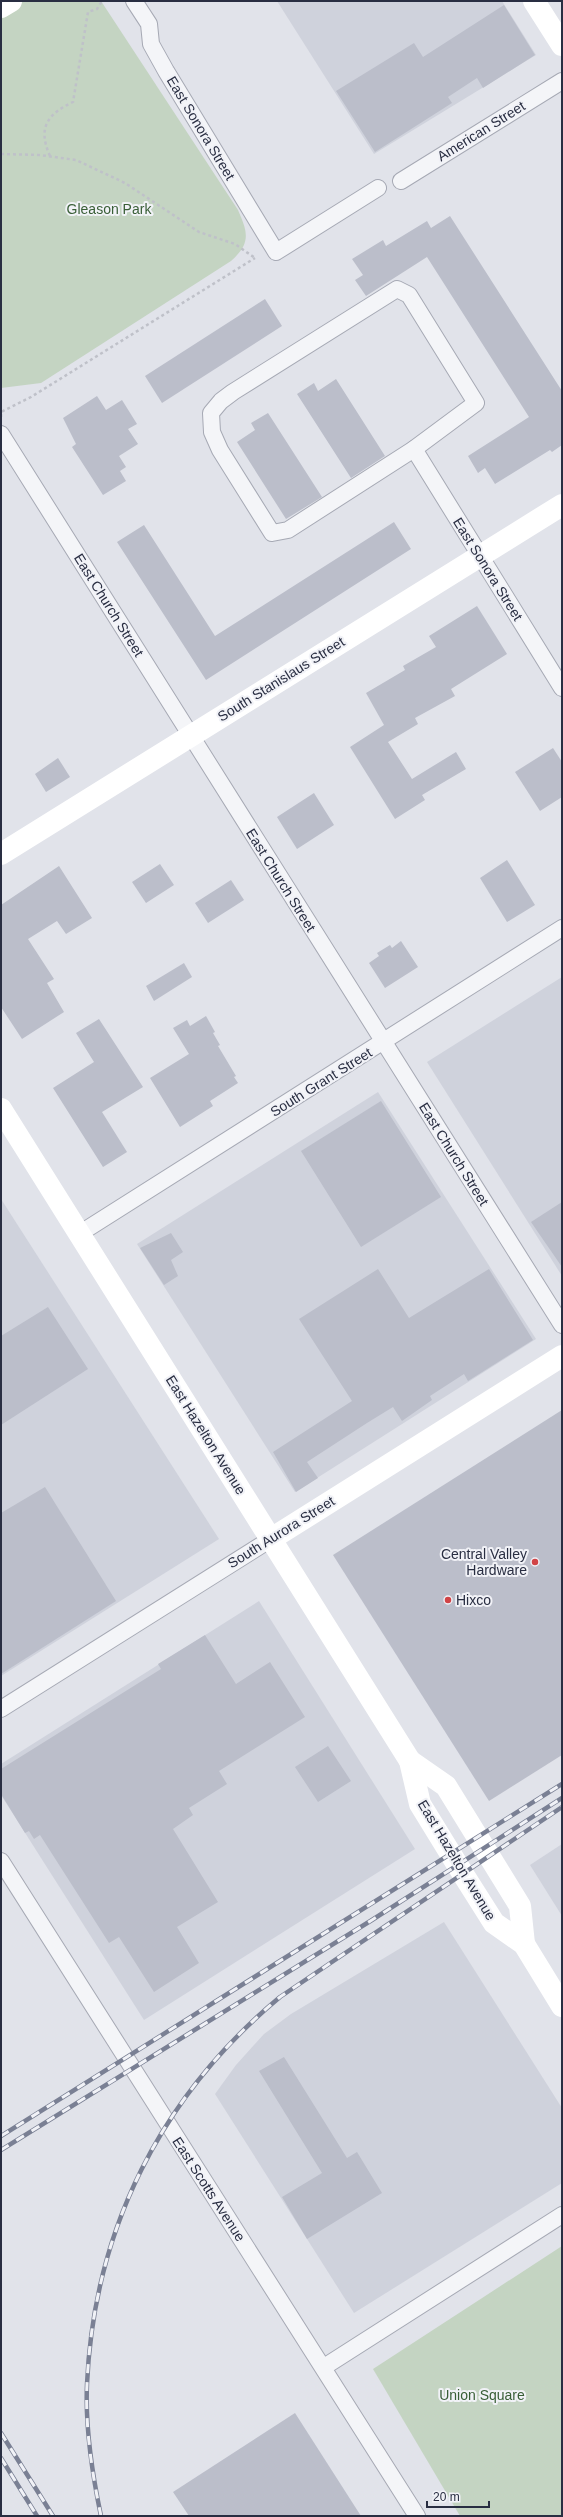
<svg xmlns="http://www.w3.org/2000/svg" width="563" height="2517" font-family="Arial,sans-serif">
<rect width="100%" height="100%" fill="#e1e3ea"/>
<!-- built -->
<g fill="#cfd2dc">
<path d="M277 1H502L536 55 374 154Z"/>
<path d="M562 977V1276L427 1062Z"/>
<path d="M378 1092 536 1339 295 1492 137 1244Z"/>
<path d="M1 1199 219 1539 1 1676Z"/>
<path d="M259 1601 415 1849 144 2020 1 1795V1764Z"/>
<path d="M562 1844V1916L530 1865Z"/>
<path d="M444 1922 562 2108V2183L354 2313 215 2094 236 2065 264 2034 291 2014Z"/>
</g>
<!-- green -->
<g fill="#c4d4c2">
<path d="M11 1H101L238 210C248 233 251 243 231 261L41 383 1 388V7Z"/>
<path d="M562 2246V2516H460L373 2369Z"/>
</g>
<!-- building -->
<g fill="#bbbeca">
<path d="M504 5 535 55 483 88 477 78 448 97 452 103 375 152 336 91 414 43 423 57Z"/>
<path d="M450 216 562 391V445L552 452 550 450 495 484 485 468 478 473 468 456 529 417 427 257 366 296 355 280 363 275 352 259 383 240 386 246 427 221 431 228Z"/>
<path d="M265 299 282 326 162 403 145 376Z"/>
<path d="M336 379 385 456 351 478 297 394 314 383 318 391Z"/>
<path d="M97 396 106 410 122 400 137 424 128 429 138 444 119 456 126 467 120 471 126 481 103 495 72 447 76 444 63 418Z"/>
<path d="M268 413 322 497 286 519 237 442 255 430 251 423Z"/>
<path d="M394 522 411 549 206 680 117 542 144 525 215 636Z"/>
<path d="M477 606 507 654 451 689 455 696 415 718 418 724 388 742 412 779 456 752 466 769 422 795 425 800 395 819 350 747 384 725 366 693 405 670 403 666 436 647 429 636Z"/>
<path d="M553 748 562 762V797L540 811 515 772Z"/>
<path d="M58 758 70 777 46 792 35 774Z"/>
<path d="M314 793 334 825 297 849 277 817Z"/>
<path d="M507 860 535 905 507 922 480 878Z"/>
<path d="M160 864 174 885 146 903 132 882Z"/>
<path d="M59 866 92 918 66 934 57 921 28 939 54 979 47 983 64 1012 22 1039 1 1007V905Z"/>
<path d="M231 880 244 900 208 923 195 903Z"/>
<path d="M401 941 418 967 385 988 369 963 379 956 377 953 390 945 392 948Z"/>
<path d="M184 963 192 977 154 1001 146 986Z"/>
<path d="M206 1016 215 1032 213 1033 220 1045 218 1046 236 1076 234 1077 238 1083 210 1101 213 1106 180 1127 150 1078 189 1054 173 1028 187 1020 190 1026Z"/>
<path d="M99 1019 143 1087 102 1112 127 1152 103 1167 53 1088 94 1062 76 1033Z"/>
<path d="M381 1101 441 1197 361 1247 301 1151Z"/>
<path d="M562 1202V1267L531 1222Z"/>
<path d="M171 1233 183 1252 171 1260 178 1276 164 1285 140 1248Z"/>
<path d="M378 1269 409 1318 489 1269 533 1340 468 1381 464 1374 430 1396 432 1400 402 1421 393 1407 367 1423 307 1462 318 1478 296 1492 273 1452 352 1401 299 1319Z"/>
<path d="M48 1307 88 1369 1 1425V1336Z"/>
<path d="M562 1410V1755L489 1801 333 1555Z"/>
<path d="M45 1487 116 1601 1 1674V1513Z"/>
<path d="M205 1635 236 1684 270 1662 305 1717 219 1771 227 1784 189 1808 193 1815 173 1829 218 1902 177 1927 199 1963 154 1992 119 1937 109 1943 40 1835 34 1839 29 1831 25 1833 1 1794V1769L161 1669 158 1664Z"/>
<path d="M328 1746 351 1781 318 1802 295 1767Z"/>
<path d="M284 2057 347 2158 357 2152 382 2193 307 2239 282 2197 322 2173 259 2071Z"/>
<path d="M295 2413 361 2516H189L173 2492Z"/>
</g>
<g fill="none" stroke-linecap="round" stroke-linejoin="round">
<defs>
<g id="street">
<path d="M134 1 149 24 151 44 166 71 276 252 378 188"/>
<path d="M401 181 562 81"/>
<path d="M397 289 409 295 476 403 414 449 288 530 272 533 220 450 212 432 211 413 221 401 233 392Z"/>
<path d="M1 434 562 1325"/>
<path d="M414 449 562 688"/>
<path d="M79 1234 562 928"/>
<path d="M1 1709 271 1539"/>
<path d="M1 1861 417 2516"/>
<path d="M324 2367 562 2215"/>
</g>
</defs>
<!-- street casing -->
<use href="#street" stroke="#a6a9b4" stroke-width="18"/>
<!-- path -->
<g stroke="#bfc1c9" stroke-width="2.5" stroke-dasharray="3 3" stroke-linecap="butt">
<path d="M1 154 40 155 76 160 125 183 199 232 235 244 255 258"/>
<path d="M50 156C37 127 48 114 73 102L88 12 97 9 102 1"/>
<path d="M1 417V412L31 397 255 258"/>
</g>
<!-- street -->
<use href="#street" stroke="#f4f5f8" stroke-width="16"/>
<!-- secondary -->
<g stroke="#fff" stroke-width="22">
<path d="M534 1 562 45"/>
<path d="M1 7 11 1"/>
<path d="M1 854 562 505"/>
<path d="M1 1109 410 1761 420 1804 463 1874 494 1923 524 1944 562 2006"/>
<path d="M271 1539 562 1356"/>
<path d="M410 1761 446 1786 520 1906 524 1944"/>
</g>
<defs>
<g id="rail">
<path d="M1 2136 562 1784"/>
<path d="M1 2150 372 1920 562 1798"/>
<path d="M1 2433 53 2516"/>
<path d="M1 2458 37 2516"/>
<path d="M101 2516C92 2473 85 2428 87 2384 94 2229 161 2096 280 1997L562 1807"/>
</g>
</defs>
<!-- rail casing -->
<use href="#rail" stroke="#7a8094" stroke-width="4.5"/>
<!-- rail -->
<use href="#rail" stroke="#f1f2f7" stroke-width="3" stroke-dasharray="9" stroke-linecap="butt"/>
</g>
<!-- markers -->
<g fill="#d14446" stroke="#f1f2f7" stroke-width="1.5">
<circle cx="535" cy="1562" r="4"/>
<circle cx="448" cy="1600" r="4"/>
</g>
<g text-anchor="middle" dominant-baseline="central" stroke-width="4" stroke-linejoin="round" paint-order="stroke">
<!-- street labels -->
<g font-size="14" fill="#292e42" stroke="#f1f2f7">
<text transform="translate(201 128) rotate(59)">East Sonora Street</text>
<text transform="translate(481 131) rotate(-32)">American Street</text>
<text transform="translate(488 569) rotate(58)">East Sonora Street</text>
<text transform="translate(109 605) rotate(58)">East Church Street</text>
<text transform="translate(281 679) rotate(-32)">South Stanislaus Street</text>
<text transform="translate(281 880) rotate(58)">East Church Street</text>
<text transform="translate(321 1082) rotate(-32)">South Grant Street</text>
<text transform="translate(454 1154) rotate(58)">East Church Street</text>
<text transform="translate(206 1435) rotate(58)">East Hazelton Avenue</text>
<text transform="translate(281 1532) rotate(-32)">South Aurora Street</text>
<text transform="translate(457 1860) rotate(59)">East Hazelton Avenue</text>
<text transform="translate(209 2189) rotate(57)">East Scotts Avenue</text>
</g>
<!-- park labels -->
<g font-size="14" fill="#385e36" stroke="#f1f2f7">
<text x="109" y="209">Gleason Park</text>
<text x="482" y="2395">Union Square</text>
</g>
<!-- poi labels -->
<g font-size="14" fill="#292e42" stroke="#f1f2f7" text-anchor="end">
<text x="527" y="1554">Central Valley<tspan x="527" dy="16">Hardware</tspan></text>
<text x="456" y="1600" text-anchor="start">Hixco</text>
</g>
</g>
<!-- border -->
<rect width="563" height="2517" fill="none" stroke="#292e42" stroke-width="4"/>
<!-- scale -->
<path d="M427 2501v6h62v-6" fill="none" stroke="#292e42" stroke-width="2"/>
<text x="433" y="2501" font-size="12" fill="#292e42" stroke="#f1f2f7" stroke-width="3" paint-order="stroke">20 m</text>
</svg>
